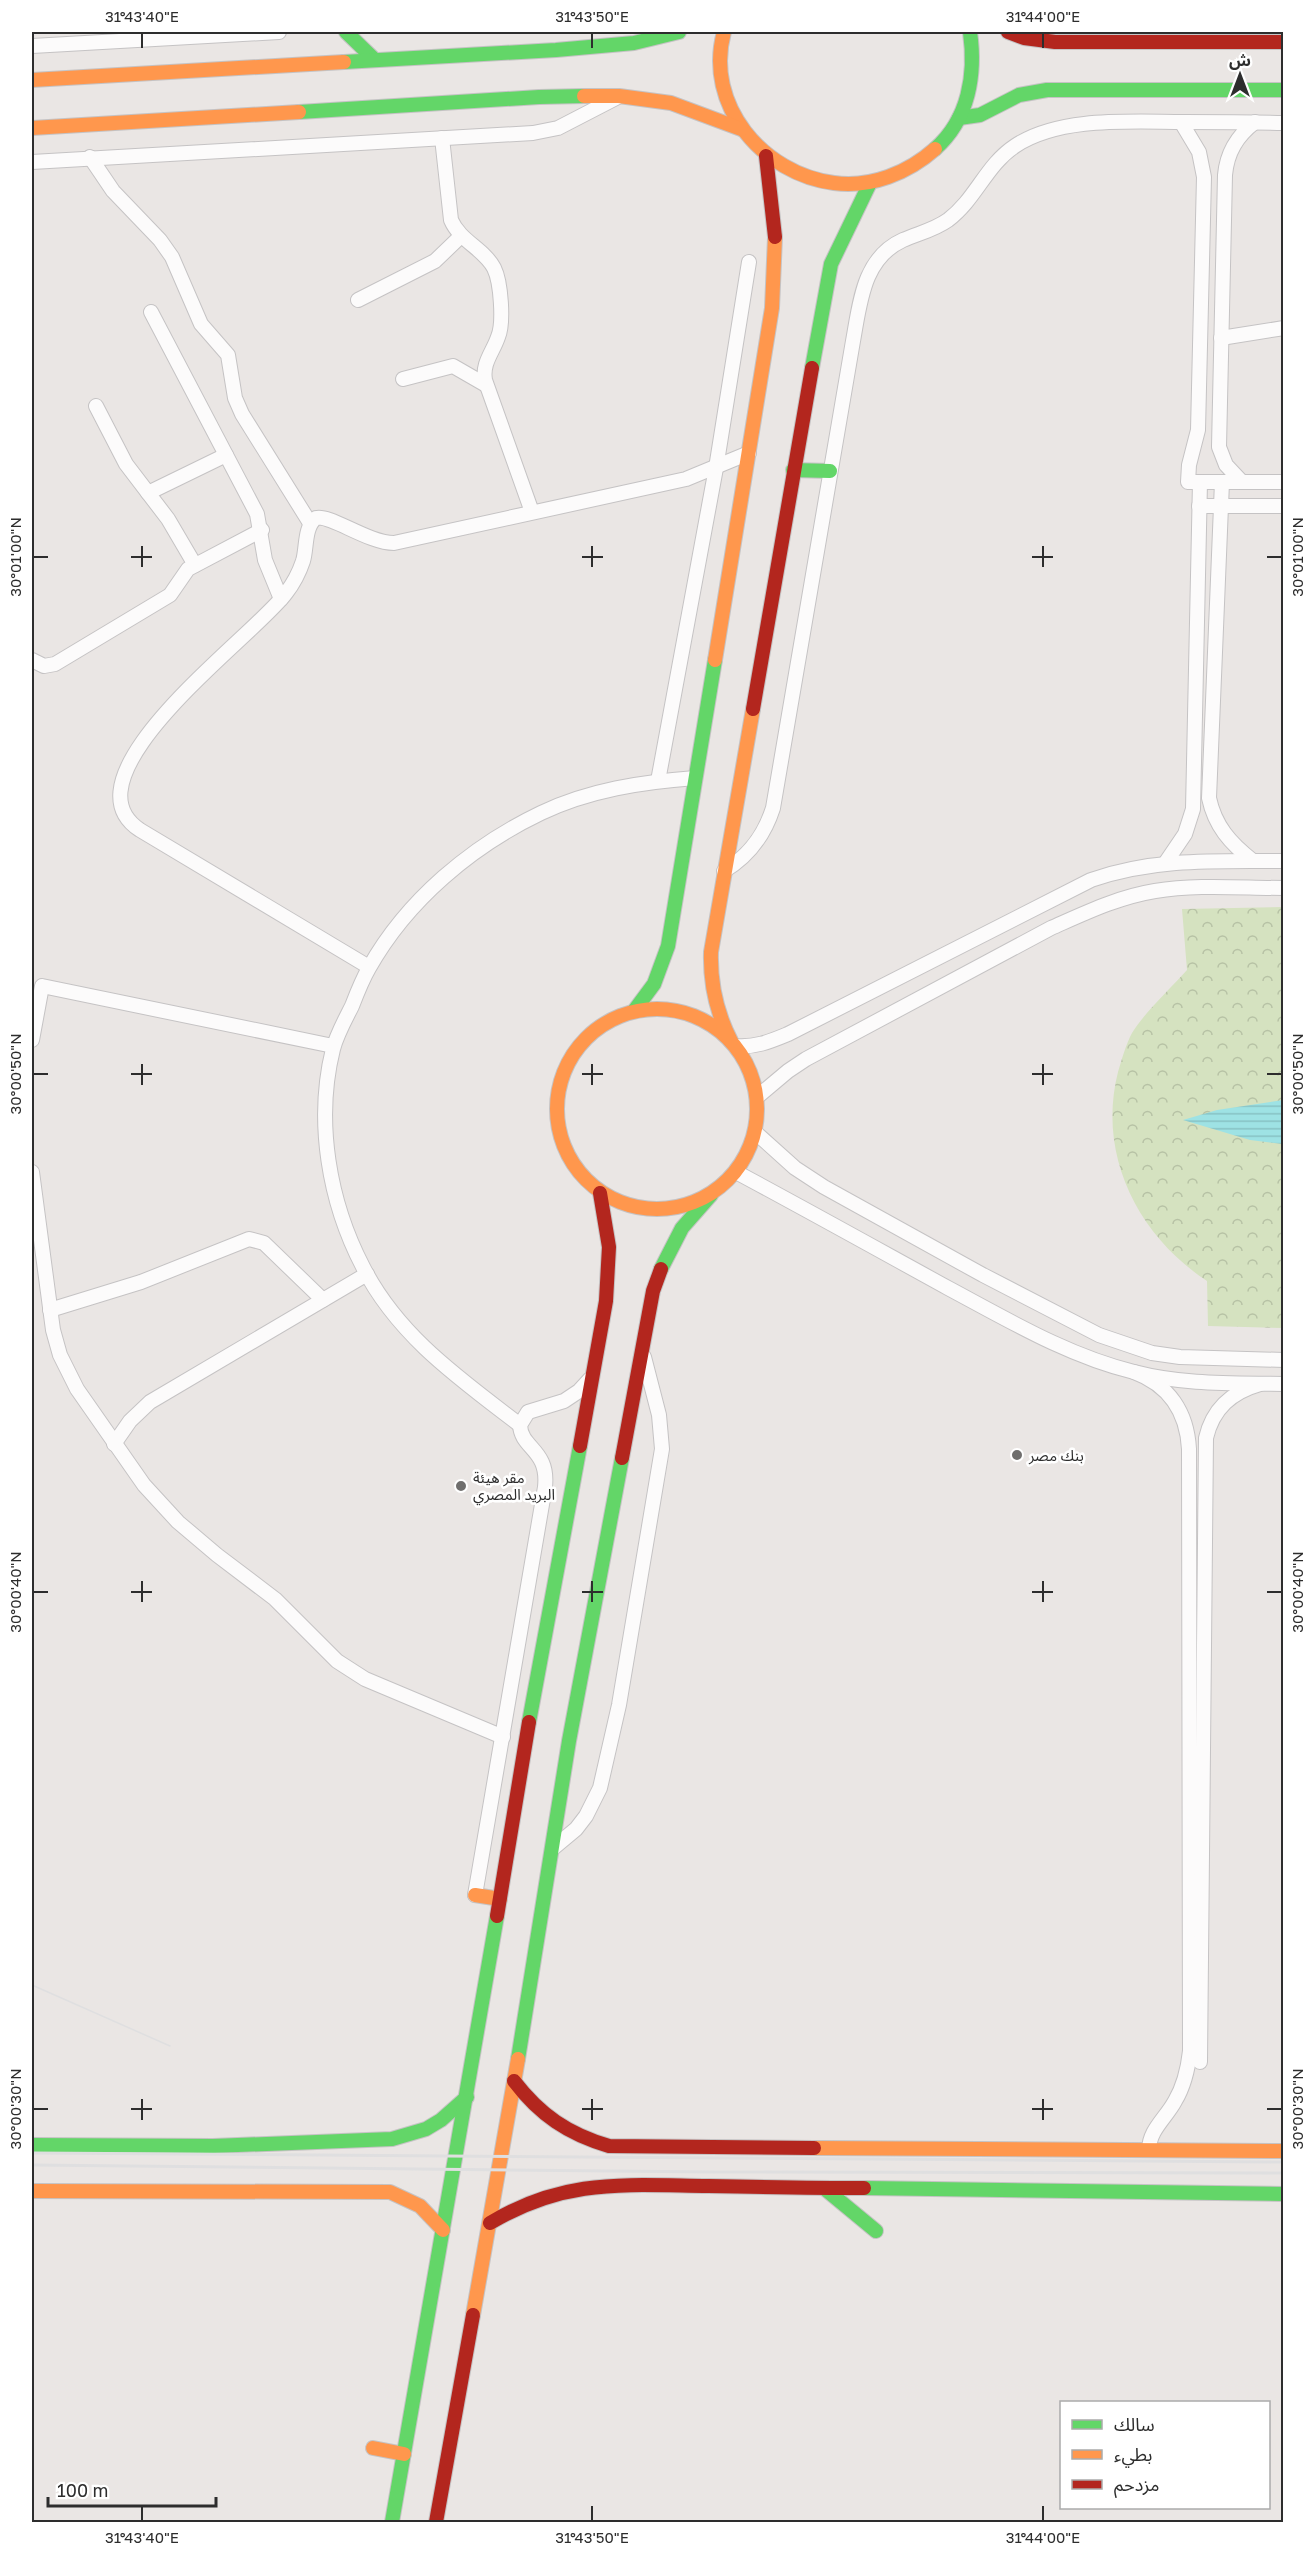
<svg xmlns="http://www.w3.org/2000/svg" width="1315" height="2554" font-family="'Golos Text','Noto Sans Arabic',sans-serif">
<defs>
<pattern id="forest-crowns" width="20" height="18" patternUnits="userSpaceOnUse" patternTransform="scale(1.5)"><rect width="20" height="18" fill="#d5e2c0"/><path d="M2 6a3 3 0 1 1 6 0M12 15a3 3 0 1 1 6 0" fill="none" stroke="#b7c2a5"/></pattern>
<pattern id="water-rules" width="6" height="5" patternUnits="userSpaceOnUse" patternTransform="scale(1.5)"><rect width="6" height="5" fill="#9ee2e4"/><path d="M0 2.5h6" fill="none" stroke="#88c2c4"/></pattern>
</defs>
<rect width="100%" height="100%" fill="#eae6e4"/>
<!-- forest -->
<path fill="url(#forest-crowns)" d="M1283 907V1328L1208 1326 1207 1281C1137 1235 1097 1154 1118 1072 1122 1059 1126 1044 1132 1033 1144 1013 1171 988 1187 970L1182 909Z"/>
<!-- water -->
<path fill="url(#water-rules)" d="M1283 1100V1144L1250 1140 1183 1120 1217 1110Z"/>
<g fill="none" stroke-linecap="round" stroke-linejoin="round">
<defs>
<g id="street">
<path d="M32 46 279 32"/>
<path d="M1181 122 1199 152 1204 177 1198 430 1189 465 1188 482H1284"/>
<path d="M442 138 451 220C460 241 484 249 494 268 501 282 504 323 498 337 493 352 482 363 485 380L532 512"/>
<path d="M90 157 113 191 160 240 172 257 201 324 228 355 235 398 242 414 310 523"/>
<path d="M32 162 533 133 558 128 618 97"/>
<path d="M358 300 435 261 461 236"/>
<path d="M151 312 257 514 265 560 281 599"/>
<path d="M1221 338 1284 328"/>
<path d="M403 379 453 366 486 385"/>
<path d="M96 406 126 464 168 519 195 565"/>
<path d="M1222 482 1209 798C1215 826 1230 843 1253 861"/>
<path d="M1242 482 1226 465 1219 447 1225 175C1227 152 1237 136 1255 122"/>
<path d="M148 493 226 455"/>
<path d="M1199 506H1284"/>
<path d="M32 660 44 666 55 664 170 595 188 569 262 530"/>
<path d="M658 781 716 468 749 262"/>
<path d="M1166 862 1185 834 1193 809 1200 482"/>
<path d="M724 871C749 856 764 836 773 808L853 341C860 303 863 258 903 240 919 233 934 230 948 220 976 199 986 165 1015 146 1060 116 1132 122 1184 122 1217 122 1250 122 1284 123"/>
<path d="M369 967 140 830C58 776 256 635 286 593 293 584 299 573 303 561 307 548 304 527 316 518 330 514 368 543 394 543L686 479 749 453"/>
<path d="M32 1040 42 986 333 1046"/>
<path d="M735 1046C755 1048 771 1041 788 1034L1091 880C1153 858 1218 861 1284 861"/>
<path d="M757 1097 788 1071 806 1059 1051 928C1085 913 1118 897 1155 891 1197 884 1241 888 1284 888"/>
<path d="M755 1132 795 1168 824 1187 983 1275 1099 1335 1152 1353 1180 1357 1284 1360"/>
<path d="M32 1172 53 1330 60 1355 77 1389 144 1485 178 1522 217 1555 275 1599 337 1661 365 1679 503 1737"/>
<path d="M736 1172C807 1210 877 1249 948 1288 1008 1320 1068 1356 1134 1372 1184 1385 1233 1383 1284 1384"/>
<path d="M50 1310 141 1282 249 1239 264 1243 323 1300"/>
<path d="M1134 1372C1169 1385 1187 1412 1189 1449L1190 2051C1188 2069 1184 2086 1175 2101 1166 2118 1149 2130 1149 2150"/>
<path d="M520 1425C460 1379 398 1336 363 1267 329 1202 315 1121 333 1049 337 1034 345 1020 352 1006 357 993 362 980 369 968 407 900 472 846 541 813 589 790 642 782 695 778"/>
<path d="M114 1444 130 1421 150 1402 367 1274"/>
<path d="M552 1849 576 1829 586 1816 600 1788 619 1705 662 1449 659 1415 644 1357"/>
<path d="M475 1895 545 1487C549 1449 521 1449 520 1425L528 1412 564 1401 579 1391 590 1379"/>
<path d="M1200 2062 1206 1438C1213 1408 1232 1392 1260 1384"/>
</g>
<g id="fast">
<path d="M346 32 375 60"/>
<path d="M344 62 556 50 634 43 679 32"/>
<path d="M299 112 539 97 584 96"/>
<path d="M959 118 980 115 1019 95 1047 90H1284"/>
<path d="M935 149C969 119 976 74 970 32"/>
<path d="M812 368 831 264 870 183"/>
<path d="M793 470 830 471"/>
<path d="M634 1011 654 984 668 946 715 660"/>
<path d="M661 1269 682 1228 711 1195"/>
<path d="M529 1722 580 1446"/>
<path d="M518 2059 569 1741 622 1458"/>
<path d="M32 2145 213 2146 392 2139 426 2129 441 2120 467 2097"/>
<path d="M824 2188 876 2231"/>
<path d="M864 2188 1284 2194"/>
<path d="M392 2522 497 1916"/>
</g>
<g id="slow">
<path d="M724 32C704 105 763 174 834 183 871 188 908 173 935 149"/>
<path d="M32 80 344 62"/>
<path d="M584 96H619L671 103 741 129"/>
<path d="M32 128 299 112"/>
<path d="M715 660 772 308 775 237"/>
<circle cx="657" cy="1109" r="100"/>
<path d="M731 1041C716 1012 710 984 711 952L753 709"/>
<path d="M475 1895 500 1899"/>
<path d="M814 2148 1284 2151"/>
<path d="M32 2191 390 2192 420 2206 443 2230"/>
<path d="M473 2315 518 2059"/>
<path d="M373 2448 404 2454"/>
</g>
<g id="jam">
<path d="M1008 32 1024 38 1055 42H1284"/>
<path d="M766 156 775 237"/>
<path d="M753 709 812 368"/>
<path d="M580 1446 606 1301 609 1247 600 1193"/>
<path d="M622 1458 653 1291 661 1269"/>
<path d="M497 1916 529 1722"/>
<path d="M514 2081C540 2115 568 2134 609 2146L814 2148"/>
<path d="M490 2223C565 2178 624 2185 708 2186 760 2187 812 2188 864 2188"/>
<path d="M436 2522 473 2315"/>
</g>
</defs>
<!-- street casing -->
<use href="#street" stroke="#c5c3c4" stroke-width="16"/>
<!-- fast casing -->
<use href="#fast" stroke="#c5c3c4" stroke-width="16"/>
<!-- slow casing -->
<use href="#slow" stroke="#c5c3c4" stroke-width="16"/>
<!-- jam casing -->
<use href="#jam" stroke="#c5c3c4" stroke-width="16"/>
<!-- street -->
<use href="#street" stroke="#fcfbfb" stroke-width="14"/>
<!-- fast -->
<use href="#fast" stroke="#63d668" stroke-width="14"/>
<!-- slow -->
<use href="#slow" stroke="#ff974d" stroke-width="14"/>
<!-- jam -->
<use href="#jam" stroke="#b3261e" stroke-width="14"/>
<!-- tram -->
<path stroke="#dfdfe0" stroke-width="1.5" d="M32 1985 170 2046"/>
<!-- rail -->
<g stroke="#dfdfe0" stroke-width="3">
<path d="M32 2153 1284 2162"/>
<path d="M32 2165 715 2172 1284 2173"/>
</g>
</g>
<!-- ticks -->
<path fill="none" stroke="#2d2d2d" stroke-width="2" d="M142 33V48M592 33V48M1043 33V48M142 546V567M592 546V567M1043 546V567M33 557H48M131 557H152M582 557H603M1032 557H1053M1267 557H1282M142 1064V1085M592 1064V1085M1043 1064V1085M33 1074H48M131 1074H152M582 1074H603M1032 1074H1053M1267 1074H1282M142 1581V1602M592 1581V1602M1043 1581V1602M33 1592H48M131 1592H152M582 1592H603M1032 1592H1053M1267 1592H1282M142 2099V2120M592 2099V2120M1043 2099V2120M33 2109H48M131 2109H152M582 2109H603M1032 2109H1053M1267 2109H1282M142 2506V2521M592 2506V2521M1043 2506V2521"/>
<!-- markers -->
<g fill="#6f6e6d" stroke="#fff" stroke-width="2">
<circle cx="1017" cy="1455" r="6"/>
<circle cx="461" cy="1486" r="6"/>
</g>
<g text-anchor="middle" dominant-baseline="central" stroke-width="5" stroke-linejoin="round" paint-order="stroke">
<!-- poi labels -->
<g font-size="15" fill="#2d2d2d" stroke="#fff" text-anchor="start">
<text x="1029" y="1455">بنك مصر</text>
<text x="473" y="1477">مقر هيئة<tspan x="473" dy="17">البريد المصري</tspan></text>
</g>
</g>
<!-- border -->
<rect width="1315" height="2554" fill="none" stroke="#ffffff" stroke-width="66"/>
<!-- legend -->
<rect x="1060" y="2401" width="210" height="108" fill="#ffffff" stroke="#ababab" stroke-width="1.5"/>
<rect x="1072" y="2420" width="30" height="9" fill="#63d668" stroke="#ababab" stroke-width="1.5"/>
<text x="1114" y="2431" font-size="18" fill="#2d2d2d">سالك</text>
<rect x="1072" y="2450" width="30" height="9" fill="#ff974d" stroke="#ababab" stroke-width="1.5"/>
<text x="1114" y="2461" font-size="18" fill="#2d2d2d">بطيء</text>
<rect x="1072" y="2480" width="30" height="9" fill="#b3261e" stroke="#ababab" stroke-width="1.5"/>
<text x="1114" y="2491" font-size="18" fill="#2d2d2d">مزدحم</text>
<!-- north arrow -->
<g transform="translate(1240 75)" stroke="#ffffff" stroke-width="4.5" paint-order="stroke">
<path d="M0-4.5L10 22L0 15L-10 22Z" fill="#2d2d2d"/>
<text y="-9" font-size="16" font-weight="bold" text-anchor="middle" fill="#2d2d2d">ش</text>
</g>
<!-- scale -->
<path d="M48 2497v9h168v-9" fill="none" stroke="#2d2d2d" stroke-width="3"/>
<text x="57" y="2497" font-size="18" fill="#2d2d2d" stroke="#ffffff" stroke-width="4.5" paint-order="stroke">100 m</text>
<rect x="33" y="33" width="1249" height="2488" fill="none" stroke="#2d2d2d" stroke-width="2"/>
<g font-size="15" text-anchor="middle" fill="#2d2d2d">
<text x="142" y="22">31°43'40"E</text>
<text x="592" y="22">31°43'50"E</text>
<text x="1043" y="22">31°44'00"E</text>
<text transform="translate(16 557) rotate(-90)" y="5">30°01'00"N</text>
<text transform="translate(1298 557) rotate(-90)" y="5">30°01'00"N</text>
<text transform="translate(16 1074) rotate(-90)" y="5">30°00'50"N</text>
<text transform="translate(1298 1074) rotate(-90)" y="5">30°00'50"N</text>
<text transform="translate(16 1592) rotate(-90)" y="5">30°00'40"N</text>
<text transform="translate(1298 1592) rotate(-90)" y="5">30°00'40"N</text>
<text transform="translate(16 2109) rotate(-90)" y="5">30°00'30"N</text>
<text transform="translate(1298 2109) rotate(-90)" y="5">30°00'30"N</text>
<text x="142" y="2543">31°43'40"E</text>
<text x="592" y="2543">31°43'50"E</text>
<text x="1043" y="2543">31°44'00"E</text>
</g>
</svg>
